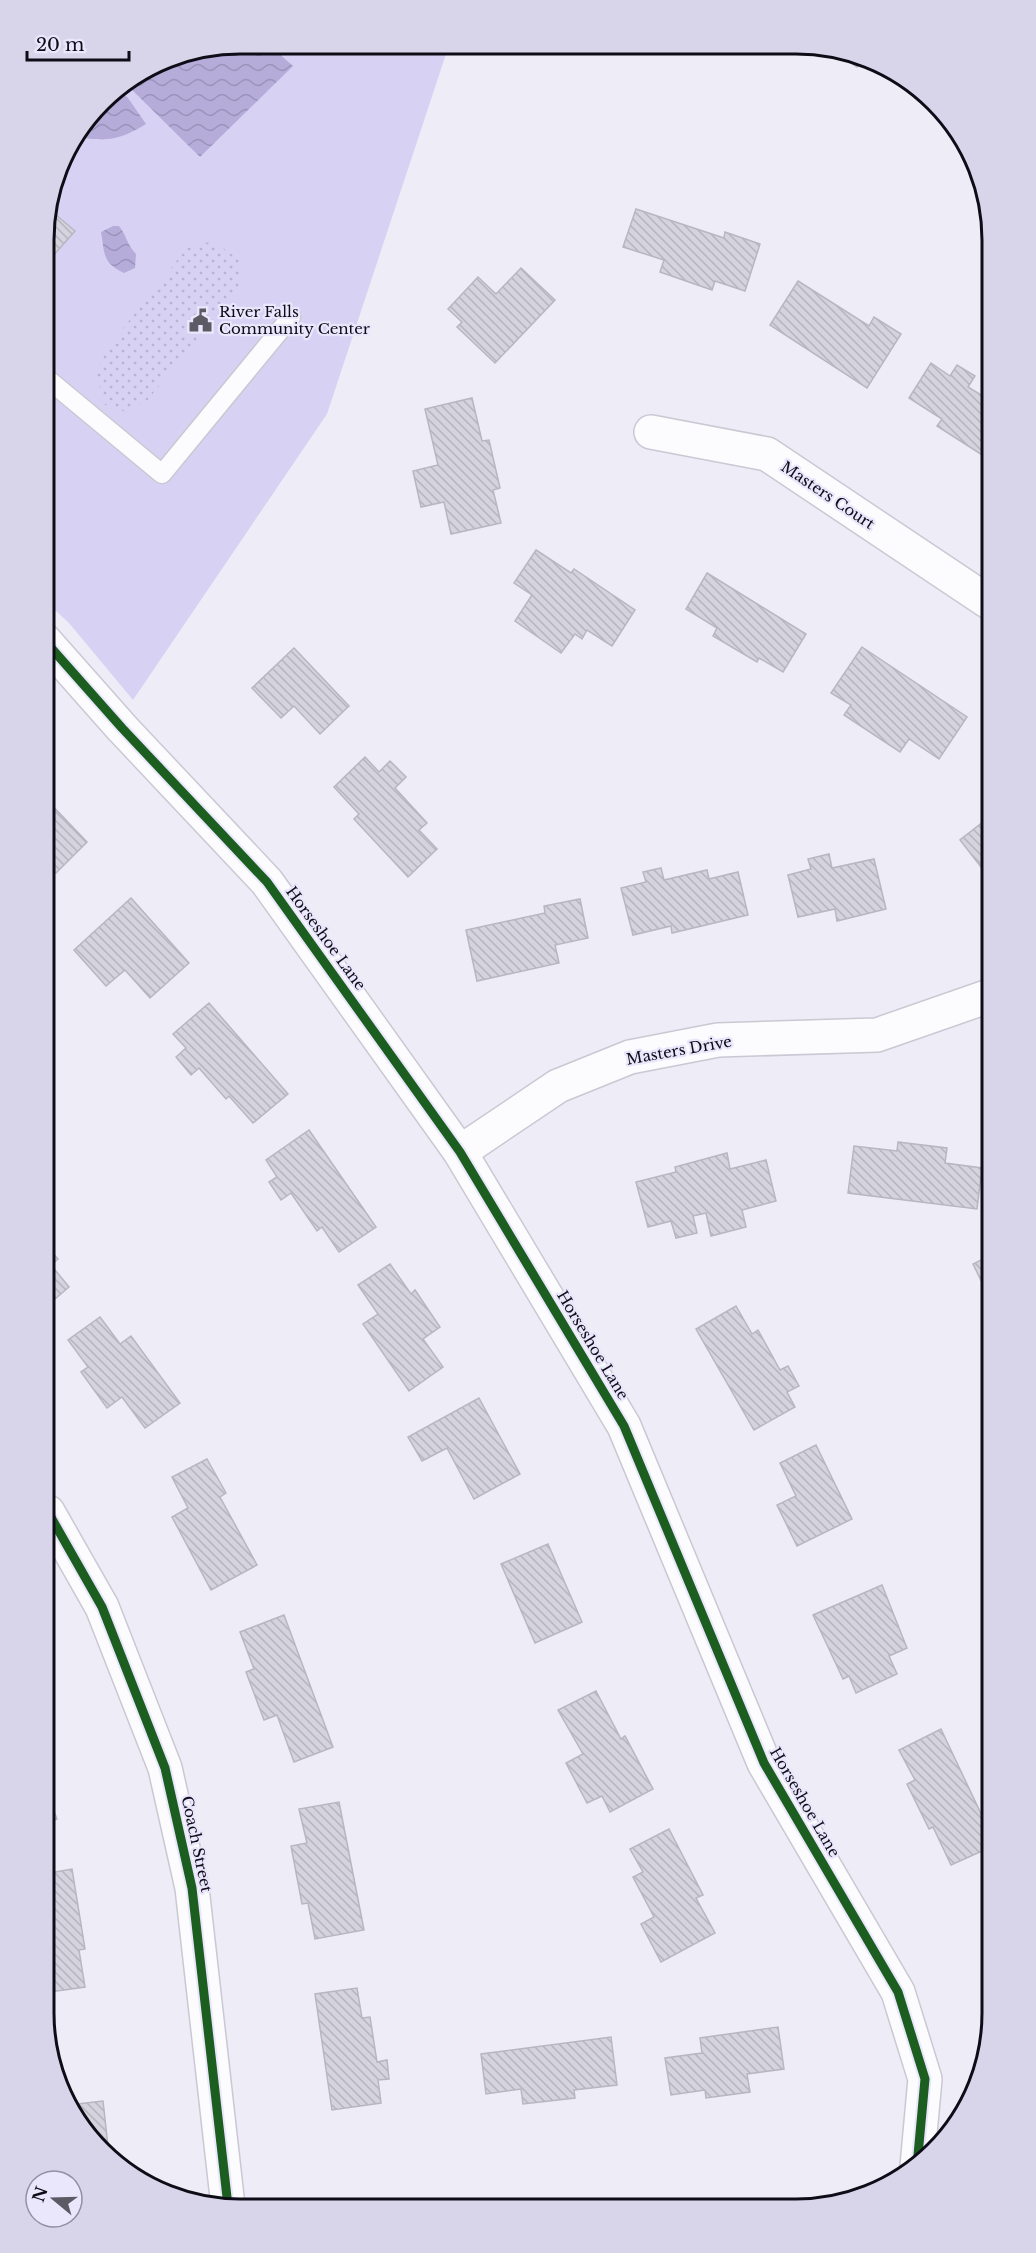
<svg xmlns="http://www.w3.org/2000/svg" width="1036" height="2253" font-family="'Libre Baskerville',serif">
<defs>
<pattern id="park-dots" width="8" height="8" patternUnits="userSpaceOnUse" patternTransform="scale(1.5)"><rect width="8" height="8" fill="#d7d2f3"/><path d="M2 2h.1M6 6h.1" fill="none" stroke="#b7b3d0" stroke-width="1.8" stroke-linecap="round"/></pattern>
<pattern id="water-waves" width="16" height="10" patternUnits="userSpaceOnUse" patternTransform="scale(1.5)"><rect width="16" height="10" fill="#b5acda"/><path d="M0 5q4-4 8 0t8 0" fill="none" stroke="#9a93ba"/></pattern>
<pattern id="building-back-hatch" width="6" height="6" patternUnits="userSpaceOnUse" patternTransform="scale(1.5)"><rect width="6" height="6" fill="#d5d3de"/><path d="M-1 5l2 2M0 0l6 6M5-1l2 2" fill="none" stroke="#b6b4be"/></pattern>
</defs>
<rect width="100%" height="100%" fill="#eeecf7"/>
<!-- grass -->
<path fill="#d7d2f3" d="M240 44 449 45 327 414 133 700 69 623 45 601 44 226 64 153 110 92 165 58Z"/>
<!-- park -->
<path fill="url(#park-dots)" d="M213 241 241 261 238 289 146 402 123 411 105 405 96 374 105 351 187 248Z"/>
<!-- water -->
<g fill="url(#water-waves)">
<path d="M240 44H268L293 66 200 157 125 83 165 58Z"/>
<path d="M117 88 128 98 146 124C121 139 112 141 83 138 89 119 100 99 117 88Z"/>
<path d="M113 226H119C127 236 127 245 136 254L135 268 124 273C102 262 105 255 101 232Z"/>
</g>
<!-- building -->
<g fill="url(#building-back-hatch)" stroke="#b8b6c0" stroke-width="1.5">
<path d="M839 50 862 61 857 67 837 53Z"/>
<path d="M49 209 75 231 44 266V226Z"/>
<path d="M636 209 724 238 725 232 760 244 745 291 715 281 712 290 660 272 664 260 623 247Z"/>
<path d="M521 268 555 300 495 363 457 327 462 322 448 309 478 277 496 294Z"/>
<path d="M798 281 869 326 874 317 901 334 867 388 770 325Z"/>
<path d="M931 363 950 376 957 365 975 376 968 387 986 398 987 458 937 426 942 419 909 398Z"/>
<path d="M472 398 482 441 489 440 500 488 493 490 501 523 451 534 444 502 421 507 413 471 438 465 425 409Z"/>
<path d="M536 550 571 573 574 569 635 610 612 646 587 630 582 639 575 634 561 653 515 621 532 595 514 583Z"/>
<path d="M707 573 806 634 783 672 759 658 757 662 713 636 717 628 686 609Z"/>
<path d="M862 647 967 717 939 759 909 739 900 752 844 715 851 705 831 693Z"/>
<path d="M294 648 349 706 320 734 294 706 281 718 252 688Z"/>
<path d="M365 757 379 772 390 761 406 777 395 788 427 823 419 830 437 849 408 877 354 819 359 814 334 787Z"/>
<path d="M46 799 87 842 56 873 46 863Z"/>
<path d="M988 818V876L960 840Z"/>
<path d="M829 854 832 868 874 859 886 909 837 921 835 909 798 917 788 875 811 869 808 859Z"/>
<path d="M661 868 664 880 707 870 709 879 738 872 748 915 672 933 671 926 633 935 621 888 646 882 643 872Z"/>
<path d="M131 898 189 963 150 998 125 970 106 986 74 950Z"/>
<path d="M580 899 588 938 555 945 559 963 477 981 466 930 545 913 544 906Z"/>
<path d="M209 1003 288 1094 253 1123 229 1096 226 1099 199 1068 191 1075 176 1057 186 1048 173 1034Z"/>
<path d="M309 1130 376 1227 339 1252 322 1227 317 1231 291 1193 281 1200 269 1182 277 1177 266 1160Z"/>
<path d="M898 1142 947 1148 945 1163 982 1168 977 1209 848 1193 854 1146 897 1151Z"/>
<path d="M727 1153 730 1169 766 1160 776 1201 742 1210 746 1227 711 1236 706 1213 693 1216 697 1233 676 1238 671 1221 648 1227 636 1182 676 1172 675 1167Z"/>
<path d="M47 1247 58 1259 51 1265 69 1287 48 1305Z"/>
<path d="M989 1256 990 1299 973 1264Z"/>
<path d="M390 1264 411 1294 415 1290 440 1327 423 1339 443 1367 409 1391 363 1324 378 1314 358 1285Z"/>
<path d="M736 1306 752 1334 758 1330 780 1370 788 1366 799 1386 787 1392 795 1407 754 1430 696 1329Z"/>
<path d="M100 1317 120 1344 131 1336 180 1403 145 1428 122 1397 107 1408 81 1372 88 1367 68 1340Z"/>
<path d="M479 1398 520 1474 474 1499 447 1448 422 1461 408 1437Z"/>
<path d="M816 1445 852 1519 797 1546 777 1505 796 1496 780 1463Z"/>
<path d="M207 1459 226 1493 220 1497 257 1565 211 1590 172 1517 188 1508 172 1477Z"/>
<path d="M548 1544 582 1622 535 1643 501 1564Z"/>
<path d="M882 1585 907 1648 889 1656 897 1674 856 1693 849 1676 843 1679 813 1615Z"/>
<path d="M284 1615 333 1747 294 1762 277 1715 264 1720 246 1672 254 1669 240 1632Z"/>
<path d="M596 1691 621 1739 625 1736 653 1789 610 1812 602 1796 587 1803 566 1763 583 1754 558 1710Z"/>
<path d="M941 1729 991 1835V1847L951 1865 933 1827 929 1829 907 1784 915 1780 899 1750Z"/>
<path d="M49 1798 57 1819 49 1822Z"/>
<path d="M339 1802 364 1930 315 1939 308 1903 302 1904 291 1846 307 1843 299 1809Z"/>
<path d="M669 1829 703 1895 696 1898 715 1933 661 1962 641 1924 654 1917 633 1877 643 1872 630 1849Z"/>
<path d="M72 1869 85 1949 79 1950 85 1987 50 1992V1873Z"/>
<path d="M357 1988 362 2018 370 2017 377 2062 387 2060 389 2079 378 2080 381 2103 332 2110 315 1994Z"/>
<path d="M778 2027 784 2069 747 2074 750 2092 706 2098 705 2090 671 2095 665 2058 702 2053 700 2038Z"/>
<path d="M611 2037 617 2085 574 2090 575 2098 523 2104 521 2089 486 2094 481 2054Z"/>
<path d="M103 2101 108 2146 98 2147 76 2122 69 2105Z"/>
</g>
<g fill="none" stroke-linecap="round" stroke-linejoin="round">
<defs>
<path id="lane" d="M44 376 162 474 291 317"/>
<g id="street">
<path d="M651 432 767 454 987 601"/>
<path d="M45 641 122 728 267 882 460 1152 624 1426 764 1763 898 1992 925 2079 917 2166"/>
<path d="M460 1152 558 1086 630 1057 718 1040 877 1035 989 996"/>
<path d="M48 1512 102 1607 165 1768 192 1888 228 2206"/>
</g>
</defs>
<!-- lane casing -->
<use href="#lane" stroke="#cac8d3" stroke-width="21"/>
<!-- street casing -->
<use href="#street" stroke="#cac8d3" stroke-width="36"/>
<!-- lane -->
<use href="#lane" stroke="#fcfcfe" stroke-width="18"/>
<!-- street -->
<use href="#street" stroke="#fcfcfe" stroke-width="33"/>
<defs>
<g id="cycleway">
<path d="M45 641 122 728 267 882 460 1152 624 1426 764 1763 898 1992 925 2079 917 2166"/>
<path d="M48 1512 102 1607 165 1768 192 1888 228 2206"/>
</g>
</defs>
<!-- cycleway casing -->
<use href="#cycleway" stroke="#eae7fc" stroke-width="13"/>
<!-- cycleway -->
<use href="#cycleway" stroke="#1b5e20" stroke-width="9"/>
</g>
<!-- icons -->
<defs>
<symbol id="civic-bare" viewBox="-9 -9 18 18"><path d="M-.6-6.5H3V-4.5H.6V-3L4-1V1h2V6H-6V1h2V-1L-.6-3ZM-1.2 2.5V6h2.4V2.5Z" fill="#5c5a65" stroke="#eae7fc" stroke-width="2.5" paint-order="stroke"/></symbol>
</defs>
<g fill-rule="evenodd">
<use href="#civic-bare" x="184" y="304" width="33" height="33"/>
</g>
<g text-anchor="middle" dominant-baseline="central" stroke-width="4.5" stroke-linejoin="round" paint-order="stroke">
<!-- poi labels -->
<g font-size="15" fill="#0e0c17" stroke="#eae7fc" text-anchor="start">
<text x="219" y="311">River Falls<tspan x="219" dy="17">Community Center</tspan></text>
</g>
<!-- street labels -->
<g font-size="15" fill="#0e0c17" stroke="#eae7fc">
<text transform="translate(828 495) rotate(34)">Masters Court</text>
<text transform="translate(326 938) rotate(54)">Horseshoe Lane</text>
<text transform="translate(679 1050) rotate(-10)">Masters Drive</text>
<text transform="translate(593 1345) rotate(59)">Horseshoe Lane</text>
<text transform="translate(805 1802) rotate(60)">Horseshoe Lane</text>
<text transform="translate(197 1844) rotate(78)">Coach Street</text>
</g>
</g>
<!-- crop -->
<path d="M0 0H1036V2253H0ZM240 54H796A186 186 0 0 1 982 240V2013A186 186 0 0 1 796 2199H240A186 186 0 0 1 54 2013V240A186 186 0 0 1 240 54Z" fill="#d8d5ea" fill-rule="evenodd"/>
<path fill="none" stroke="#0e0c17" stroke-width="3" d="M240 54H796A186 186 0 0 1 982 240V2013A186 186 0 0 1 796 2199H240A186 186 0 0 1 54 2013V240A186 186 0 0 1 240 54Z"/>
<!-- north arrow -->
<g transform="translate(54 2199) rotate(289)"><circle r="28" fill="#eae7fc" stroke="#928fa0" stroke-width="1.5"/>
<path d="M0-4.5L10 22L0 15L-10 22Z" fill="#5c5a65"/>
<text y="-9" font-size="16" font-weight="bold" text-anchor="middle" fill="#0e0c17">N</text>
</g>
<!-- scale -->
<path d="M27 51v9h102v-9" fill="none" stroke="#0e0c17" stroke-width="3"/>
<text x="36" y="51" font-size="18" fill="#0e0c17" stroke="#eae7fc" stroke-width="4.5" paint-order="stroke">20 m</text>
</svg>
